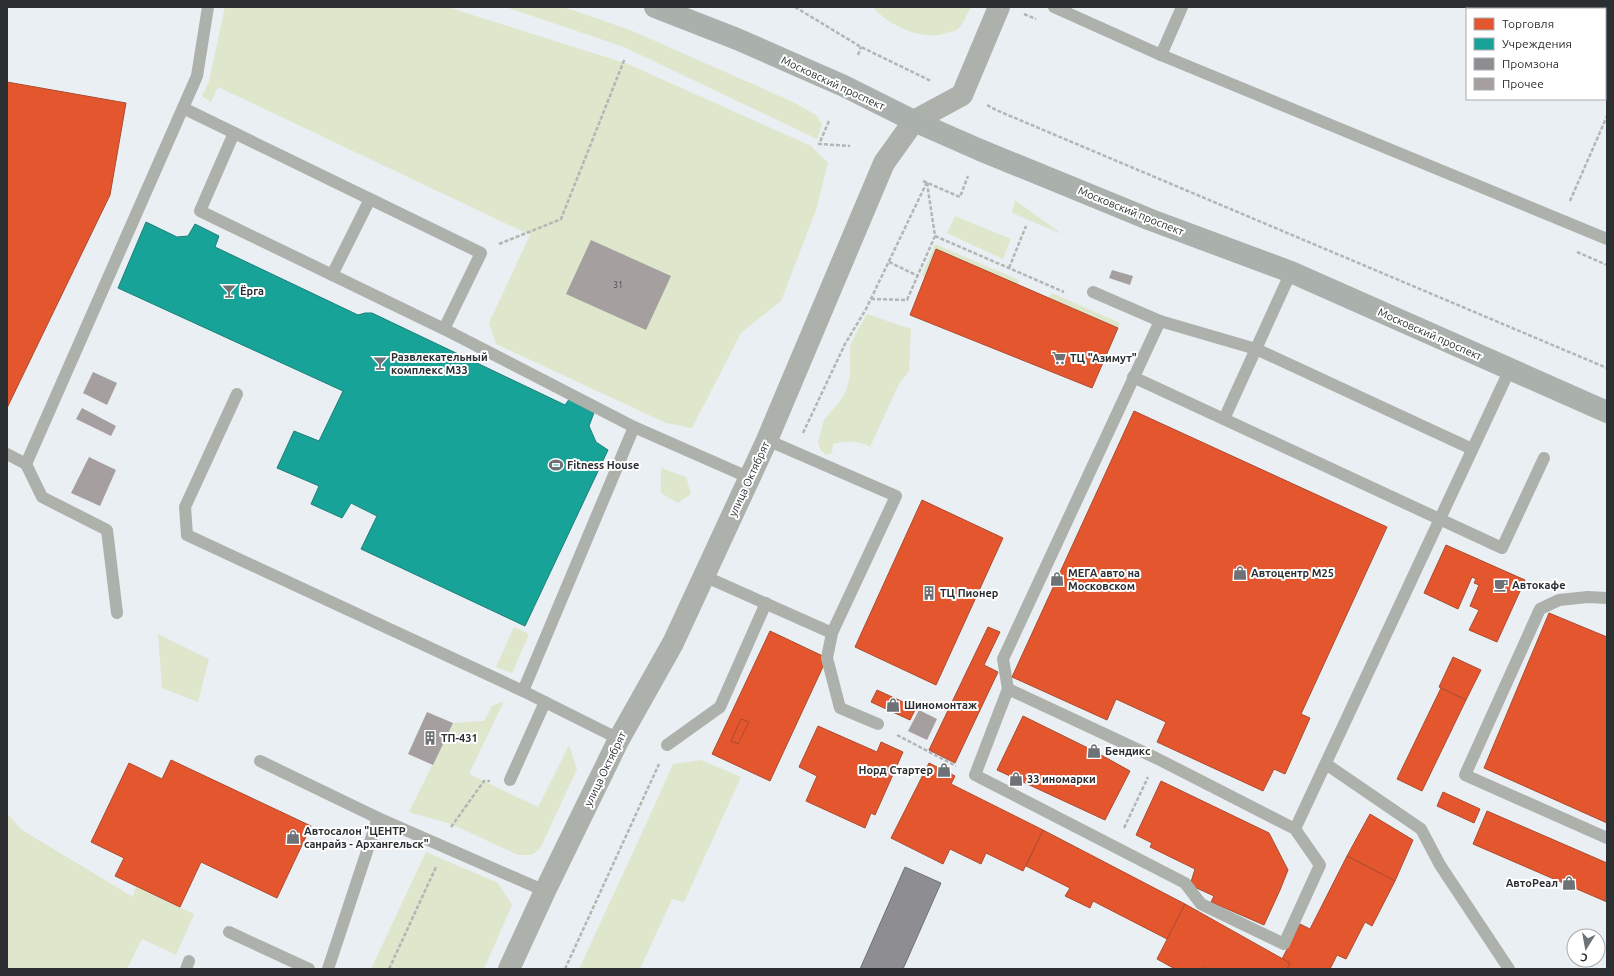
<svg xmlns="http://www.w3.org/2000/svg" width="1614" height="976" font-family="Ubuntu,sans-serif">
<rect width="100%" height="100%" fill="#eaeff4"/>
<!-- green -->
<g fill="#dee6cb">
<path d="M225 7H447L628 64 811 146 828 163 816 210 781 301 741 333 692 428 666 423 496 344 489 323 530 235 218 87 211 102 202 96 209 81Z"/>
<path d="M506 7H564L630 30 791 101 816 115 822 125 817 139 624 47Z"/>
<path d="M873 7H971C967 13 964 24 958 29 956 31 950 32 946 33 922 41 889 26 873 7Z"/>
<path d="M1015 200 1062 234 1012 213Z"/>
<path d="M955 216 1011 239 1003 259 947 233Z"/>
<path d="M935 244 1019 280 1017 285 936 249 924 277 922 275Z"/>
<path d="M1052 293 1120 323 1118 328 1049 298Z"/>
<path d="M867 314 911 329 909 371 899 384 870 447C860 440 844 441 833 444L832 453 826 455 820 449 818 442 824 420 843 397 846 391 850 376V347L856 333Z"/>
<path d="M661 468 686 477 691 494 678 503 661 493Z"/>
<path d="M514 627 529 634 512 673 496 667Z"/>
<path d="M158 634 209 659 198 702 162 688Z"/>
<path d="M504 701 469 774 538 807 569 745 577 769 540 849 531 855H518L451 824 409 812 453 723 484 721 492 706Z"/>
<path d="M701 760 741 777 684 902 672 899 640 969H579L647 822 673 764Z"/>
<path d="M7 814 22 830 133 897 136 886 194 914 176 955 142 939 127 969H7Z"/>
<path d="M426 852 498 883 512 905 484 969H371Z"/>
</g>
<!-- shops -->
<g fill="#e4572e" stroke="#ac4b2f">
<path d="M7 82 126 103 110 195 7 408Z"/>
<path d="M936 249 1118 328 1092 388 910 315Z"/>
<path d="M1134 411 1387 527 1301 714 1310 718 1285 774 1274 769 1263 791 1157 742 1166 722 1116 699 1107 720 1012 677Z"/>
<path d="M922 500 1003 538 936 685 855 647Z"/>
<path d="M1446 545 1525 580 1497 642 1469 630 1479 610 1470 606 1479 585 1474 583 1476 579 1472 577 1458 609 1424 593Z"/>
<path d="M1549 613 1607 637V823L1484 768Z"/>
<path d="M988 627 1000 632 984 665 998 672 955 763 929 750Z"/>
<path d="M770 631 827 658 770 781 712 754Z"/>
<path d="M1453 657 1481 670 1466 700 1439 687Z"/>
<path d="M1441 688 1466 700 1422 791 1397 779Z"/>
<path d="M877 690 916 708 910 720 871 702Z"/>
<path d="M1023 716 1094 751 1130 771 1105 820 997 770Z"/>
<path d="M741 719 749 722 738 744 731 741Z"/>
<path d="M818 726 877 752 881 742 903 752 875 815 871 813 865 828 806 801 817 776 799 767Z"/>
<path d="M171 760 311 826 277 898 201 862 180 907 115 876 124 858 91 842 129 763 162 779Z"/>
<path d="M929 763 955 776 951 784 1043 830 1023 871 986 853 981 864 950 849 943 864 891 838Z"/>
<path d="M1161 781 1269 833 1288 870 1280 890 1264 925 1211 902 1214 896 1190 885 1195 869 1150 847 1152 843 1136 835Z"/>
<path d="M1443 792 1480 809 1474 823 1437 806Z"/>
<path d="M1487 811 1607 863V902L1473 844Z"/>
<path d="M1370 814 1413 840 1395 881 1347 856Z"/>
<path d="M1043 830 1185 904 1167 939 1093 901 1090 908 1065 896 1070 888 1026 866Z"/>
<path d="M1347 856 1395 881 1372 926 1365 922 1346 959 1337 955 1330 969H1287L1290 963 1282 959 1300 924 1310 929Z"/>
<path d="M1185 904 1290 963 1287 969H1208L1204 967 1203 969H1175L1157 959Z"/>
</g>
<!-- public -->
<path fill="#17a398" stroke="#1d8079" d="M146 222 177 237 188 236 195 224 219 236 215 247 358 315 365 313H372L565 405 570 398 595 410 589 426 596 442 608 450 525 626 361 549 377 516 351 503 342 518 311 504 319 486 277 468 294 431 319 441 343 391 118 288Z"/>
<!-- industry -->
<path fill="#8d8d92" stroke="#707175" d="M905 867 941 883 903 969H860Z"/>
<!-- building -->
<g fill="#a69fa0">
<path d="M591 240 671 276 646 330 566 294Z"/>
<path d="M1112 270 1133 276 1130 285 1109 278Z"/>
<path d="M93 372 117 383 107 405 83 393Z"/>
<path d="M82 408 116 426 111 436 76 419Z"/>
<path d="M89 457 116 470 100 506 71 493Z"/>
<path d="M919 710 937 719 927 740 908 731Z"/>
<path d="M427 712 453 723 433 765 408 754Z"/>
</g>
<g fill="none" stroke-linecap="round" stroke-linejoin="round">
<!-- path -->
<g stroke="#b2b6b4" stroke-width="2.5" stroke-dasharray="4 2" stroke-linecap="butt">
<path d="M795 7 861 47 931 81"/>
<path d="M1024 14 1036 19"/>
<path d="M858 55 861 47"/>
<path d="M987 105 996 110 1607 368"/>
<path d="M829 121 819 144 850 146"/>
<path d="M923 181 960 197 968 176"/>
<path d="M1570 201 1607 116"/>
<path d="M935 236 1064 292"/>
<path d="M499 244 561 219 625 58"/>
<path d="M1577 252 1607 265"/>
<path d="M889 262 918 276"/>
<path d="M1009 268 1026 226"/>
<path d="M871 299 907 300 935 236 927 183"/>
<path d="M803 433 845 344 866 309 927 182"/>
<path d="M897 735 956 766"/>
<path d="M451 827 484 781H490"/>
<path d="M1124 828 1148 777"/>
<path d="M389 969 436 867"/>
<path d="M565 969 659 764"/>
</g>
<!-- service -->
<g stroke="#acb1ab" stroke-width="12">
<path d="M1054 7 1161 55 1182 7"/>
<path d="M1161 55 1607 239"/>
<path d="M183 108 370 199"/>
<path d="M234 133 200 211 444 329 634 427 750 478"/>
<path d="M332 275 370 199 481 253 444 329"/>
<path d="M1093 292 1160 321 1256 349 1472 449"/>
<path d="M1133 377 1502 548 1544 458"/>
<path d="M237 394 185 507 187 535 523 691 619 739"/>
<path d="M1224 419 1291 272"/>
<path d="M767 440 896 496 832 633"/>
<path d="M7 454 26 464 42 497 107 530 117 613"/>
<path d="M26 464 197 76 208 7"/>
<path d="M704 576 832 633 827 658 840 708 878 724"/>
<path d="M1607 598 1588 597 1559 600 1540 609 1465 775 1607 838"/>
<path d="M1008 689 1156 758 1295 829 1320 865 1284 944 1201 904 1185 883 975 775Z"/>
<path d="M1008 689 1003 659 1160 321"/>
<path d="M523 691 634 427"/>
<path d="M667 745 720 707 766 603"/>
<path d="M260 761 378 818 545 891"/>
<path d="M1326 764 1421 829 1440 865 1509 969"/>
<path d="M510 780 545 702"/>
<path d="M1295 829 1510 369"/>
<path d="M229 932 309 969"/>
<path d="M186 969 189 961"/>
<path d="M328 969 378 818"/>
</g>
<!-- minor -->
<path stroke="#acb1ab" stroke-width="22" d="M914 121 962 95 999 7"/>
<!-- tertiary -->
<path stroke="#acb1ab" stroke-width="22" d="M509 969 545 891 619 739 673 643 767 440 884 163 914 121"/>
<!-- secondary -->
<path stroke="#aab0ab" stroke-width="22" d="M655 7 737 39 844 86 914 121 980 150 1151 220 1291 272 1607 412"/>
</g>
<!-- icons -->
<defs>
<symbol id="bar-bare" viewBox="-9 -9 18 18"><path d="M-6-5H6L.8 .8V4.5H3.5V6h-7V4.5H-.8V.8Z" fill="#6e7276" stroke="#fff" stroke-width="2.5" paint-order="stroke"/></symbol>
<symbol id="supermarket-bare" viewBox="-9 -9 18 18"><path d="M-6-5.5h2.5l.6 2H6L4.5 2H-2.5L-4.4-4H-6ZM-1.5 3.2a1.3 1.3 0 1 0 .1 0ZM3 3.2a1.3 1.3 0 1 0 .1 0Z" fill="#6e7276" stroke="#fff" stroke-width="2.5" paint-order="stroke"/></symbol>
<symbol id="stadium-bare" viewBox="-9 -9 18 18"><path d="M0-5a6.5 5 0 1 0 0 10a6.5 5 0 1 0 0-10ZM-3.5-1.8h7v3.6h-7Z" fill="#6e7276" stroke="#fff" stroke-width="2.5" paint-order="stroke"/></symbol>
<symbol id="shop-bare" viewBox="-9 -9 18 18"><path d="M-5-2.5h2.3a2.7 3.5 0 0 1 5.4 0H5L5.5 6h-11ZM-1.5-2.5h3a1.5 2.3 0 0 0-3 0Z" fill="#6e7276" stroke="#fff" stroke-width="2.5" paint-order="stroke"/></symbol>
<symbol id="cafe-bare" viewBox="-9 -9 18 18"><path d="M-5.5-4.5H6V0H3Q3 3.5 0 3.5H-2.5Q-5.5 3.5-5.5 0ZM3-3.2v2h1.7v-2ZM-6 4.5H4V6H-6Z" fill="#6e7276" stroke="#fff" stroke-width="2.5" paint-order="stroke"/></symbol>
<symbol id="building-bare" viewBox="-9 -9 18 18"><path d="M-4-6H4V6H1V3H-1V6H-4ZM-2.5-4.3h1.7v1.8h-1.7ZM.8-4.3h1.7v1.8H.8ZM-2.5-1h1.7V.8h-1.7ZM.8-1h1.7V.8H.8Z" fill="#6e7276" stroke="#fff" stroke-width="2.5" paint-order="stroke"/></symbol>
</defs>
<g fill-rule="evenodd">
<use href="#bar-bare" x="219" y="281" width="20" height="20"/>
<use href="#supermarket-bare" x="1049" y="348" width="20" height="20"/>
<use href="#bar-bare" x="370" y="353" width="20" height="20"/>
<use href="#stadium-bare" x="546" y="455" width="20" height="20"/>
<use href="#shop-bare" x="1230" y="563" width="20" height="20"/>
<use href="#shop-bare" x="1047" y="569" width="20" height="20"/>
<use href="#cafe-bare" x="1491" y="575" width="20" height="20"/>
<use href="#building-bare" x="919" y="583" width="20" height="20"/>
<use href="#shop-bare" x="883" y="695" width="20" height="20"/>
<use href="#building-bare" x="420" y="728" width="20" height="20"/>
<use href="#shop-bare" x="1084" y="741" width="20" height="20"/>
<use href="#shop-bare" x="934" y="760" width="20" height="20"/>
<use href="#shop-bare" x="1006" y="769" width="20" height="20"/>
<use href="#shop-bare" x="283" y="827" width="20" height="20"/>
<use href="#shop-bare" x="1559" y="873" width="20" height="20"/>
</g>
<g text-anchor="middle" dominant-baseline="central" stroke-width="4" stroke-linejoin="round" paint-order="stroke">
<!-- number labels -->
<g font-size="9" fill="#4a4b4e">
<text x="618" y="285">31</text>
</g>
<!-- street labels -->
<g font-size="11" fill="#2b2f32" stroke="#fff">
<text transform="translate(833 83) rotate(25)">Московский проспект</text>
<text transform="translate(1131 211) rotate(22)">Московский проспект</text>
<text transform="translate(1430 334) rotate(24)">Московский проспект</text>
<text transform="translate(749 479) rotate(-65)">улица Октябрят</text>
<text transform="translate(605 769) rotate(-64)">улица Октябрят</text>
</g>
<!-- poi labels -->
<g font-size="11" font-weight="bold" fill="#2b2f32" stroke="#fff" text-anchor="start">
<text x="240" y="291">Ёрга</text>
<text x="391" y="357">Развлекательный<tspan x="391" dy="13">комплекс М33</tspan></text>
<text x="1070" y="358">ТЦ "Азимут"</text>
<text x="567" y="465">Fitness House</text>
<text x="1068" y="573">МЕГА авто на<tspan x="1068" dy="13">Московском</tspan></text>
<text x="1251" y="573">Автоцентр М25</text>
<text x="1512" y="585">Автокафе</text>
<text x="940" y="593">ТЦ Пионер</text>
<text x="904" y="705">Шиномонтаж</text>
<text x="441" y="738">ТП-431</text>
<text x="1105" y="751">Бендикс</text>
<text x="933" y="770" text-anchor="end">Норд Стартер</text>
<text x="1027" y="779">33 иномарки</text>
<text x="304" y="831">Автосалон "ЦЕНТР<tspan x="304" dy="13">санрайз - Архангельск"</tspan></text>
<text x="1558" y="883" text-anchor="end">АвтоРеал</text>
</g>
</g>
<!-- border -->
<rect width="1614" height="976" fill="none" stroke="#2b2f32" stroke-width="16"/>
<!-- legend -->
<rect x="1466" y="8" width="140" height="92" fill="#ffffff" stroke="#aaacad"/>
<rect x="1474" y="18" width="20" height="12" fill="#e4572e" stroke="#aaacad"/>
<text x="1502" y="28" font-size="12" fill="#2b2f32">Торговля</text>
<rect x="1474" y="38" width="20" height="12" fill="#17a398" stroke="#aaacad"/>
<text x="1502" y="48" font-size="12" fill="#2b2f32">Учреждения</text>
<rect x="1474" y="58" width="20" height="12" fill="#8d8d92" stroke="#aaacad"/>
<text x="1502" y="68" font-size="12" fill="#2b2f32">Промзона</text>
<rect x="1474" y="78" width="20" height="12" fill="#a69fa0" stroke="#aaacad"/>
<text x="1502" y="88" font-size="12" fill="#2b2f32">Прочее</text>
<!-- north arrow -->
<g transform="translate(1586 948) rotate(191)"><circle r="19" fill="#ffffff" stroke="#aaacad"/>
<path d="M0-3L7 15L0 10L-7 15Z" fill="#6e7276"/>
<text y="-6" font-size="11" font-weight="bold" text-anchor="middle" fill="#2b2f32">С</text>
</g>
</svg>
